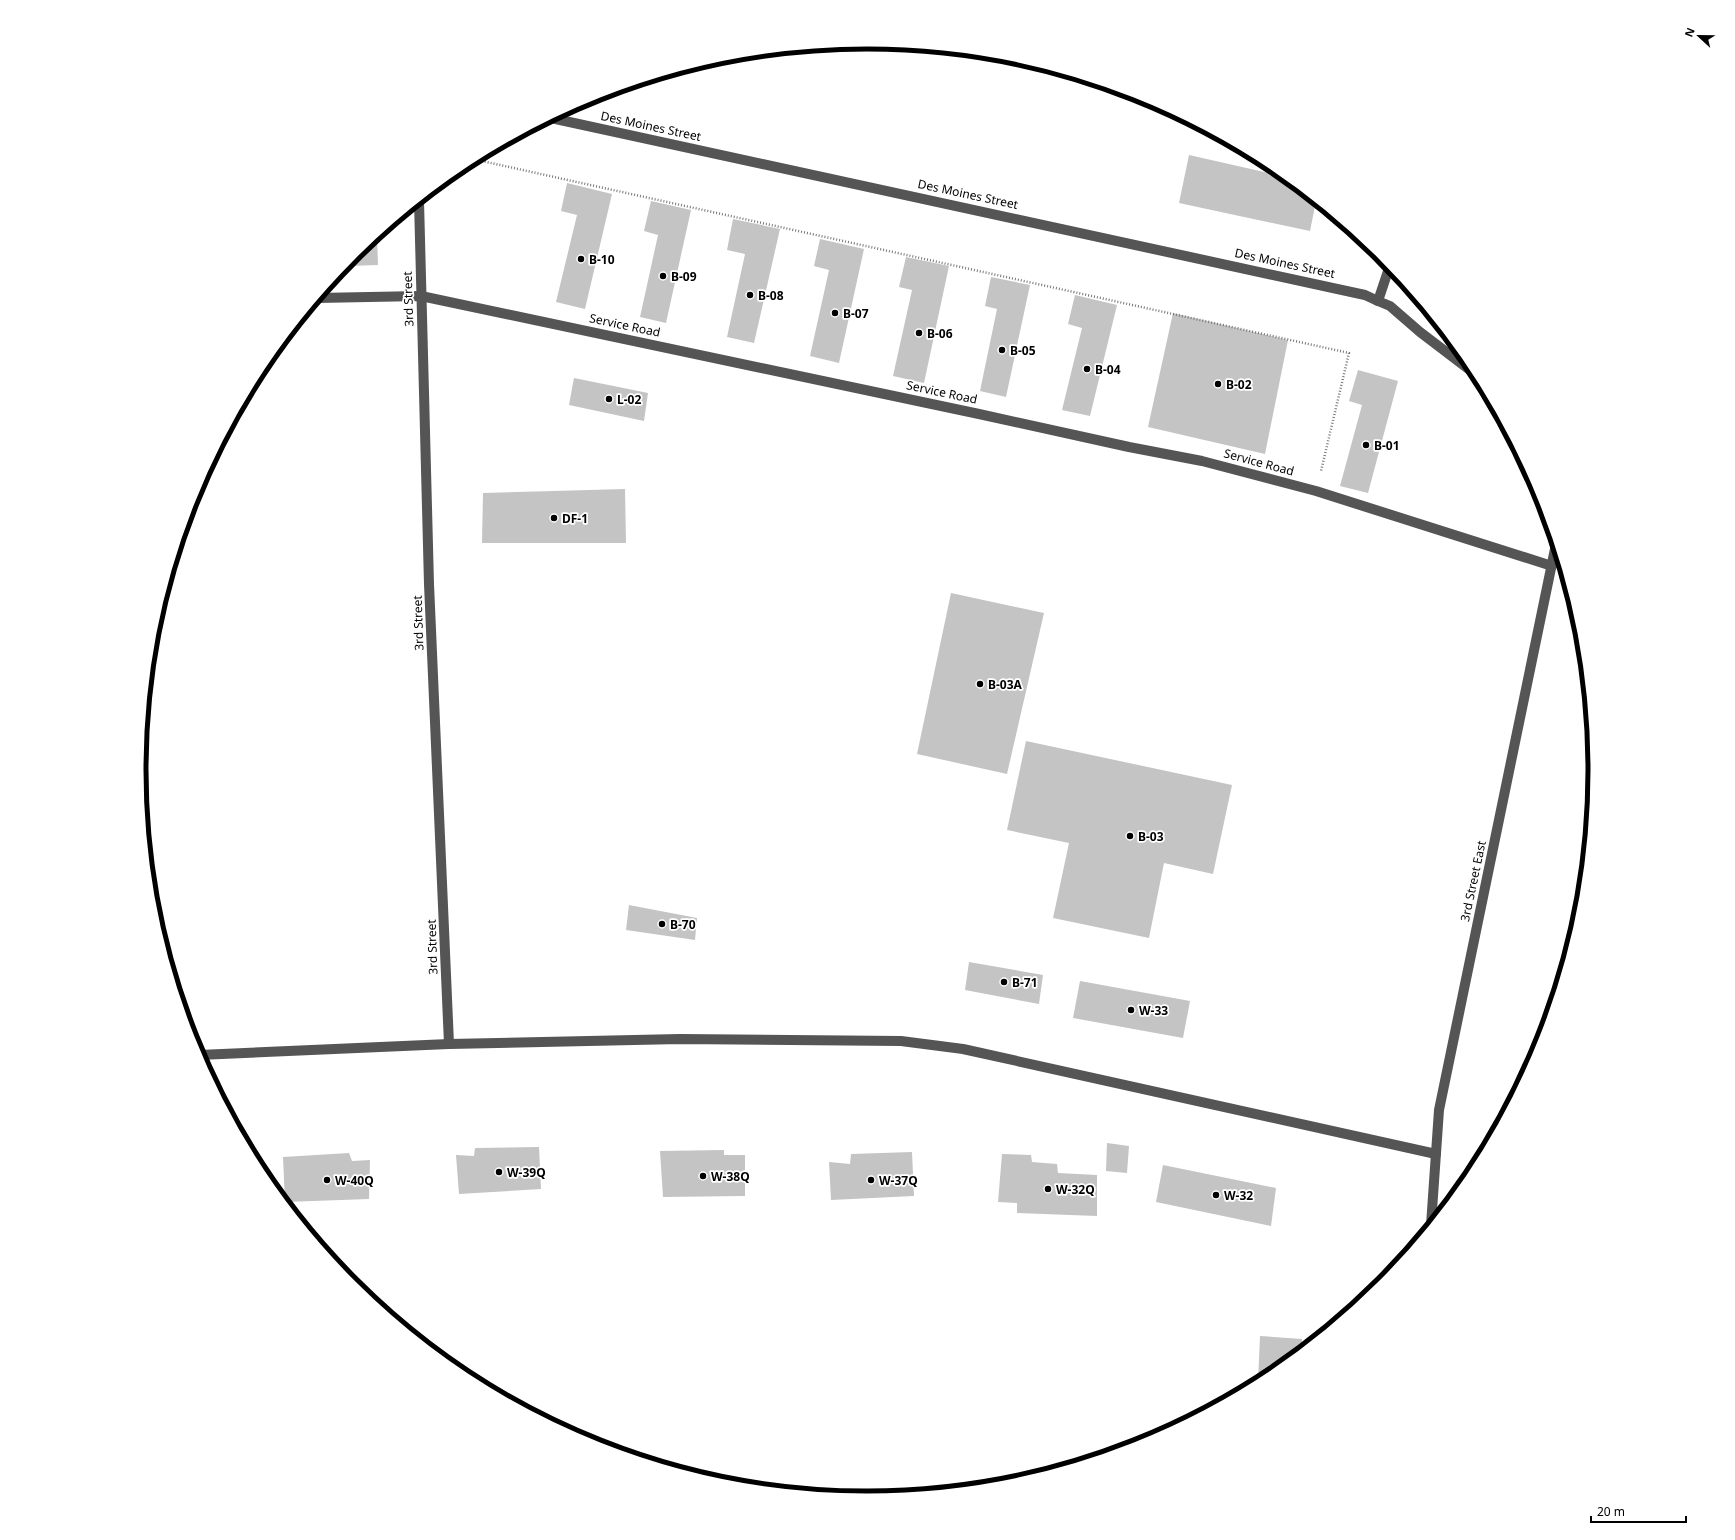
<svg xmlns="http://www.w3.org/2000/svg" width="1735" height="1540" font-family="'Noto Sans',sans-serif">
<rect width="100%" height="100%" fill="#fff"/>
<!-- building -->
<g fill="#c4c4c4">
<path d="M1189 155 1287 177 1316 201 1310 231 1179 203Z"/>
<path d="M567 183 612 194 585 309 556 302 577 215 561 211Z"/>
<path d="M651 201 691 210 666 323 640 317 658 235 644 231Z"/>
<path d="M733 219 780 229 754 343 727 337 745 254 727 250Z"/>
<path d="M377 236 378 265 348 266V261L353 255Z"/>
<path d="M820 239 864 249 839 363 810 356 829 270 814 266Z"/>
<path d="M906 257 949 266 924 383 893 376 912 290 899 287Z"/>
<path d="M991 277 1030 285 1006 397 980 391 997 309 985 306Z"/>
<path d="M1075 295 1117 305 1090 416 1062 410 1082 328 1068 324Z"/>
<path d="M1173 313 1288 340 1265 454 1148 427Z"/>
<path d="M1358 370 1398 381 1368 493 1340 486 1362 405 1349 401Z"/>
<path d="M574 378 648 393 644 421 569 405Z"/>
<path d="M625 489 626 543H482L483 493Z"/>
<path d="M951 593 1044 613 1007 774 917 754Z"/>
<path d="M1026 741 1232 785 1213 874 1164 863 1149 938 1053 918 1069 843 1007 830Z"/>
<path d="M629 905 697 918 695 940 626 930Z"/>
<path d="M969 962 1043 975 1039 1004 965 990Z"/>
<path d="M1080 981 1190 1001 1183 1038 1073 1018Z"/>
<path d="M1107 1143 1129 1146 1127 1173 1106 1171Z"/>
<path d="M539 1147 541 1189 459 1194 456 1155 474 1156 475 1148Z"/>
<path d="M724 1150V1155H745V1196L663 1197 660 1151Z"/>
<path d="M912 1152 914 1196 831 1200 829 1162 850 1164 851 1154Z"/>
<path d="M349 1153 352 1161 370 1160 369 1199 285 1202 283 1157Z"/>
<path d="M1002 1154 1031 1155 1032 1162 1057 1164 1058 1173 1097 1175V1216L1017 1213V1203L998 1202Z"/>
<path d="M1163 1165 1276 1188 1271 1226 1156 1202Z"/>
<path d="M1260 1336 1302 1339V1351L1272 1375 1258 1383Z"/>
</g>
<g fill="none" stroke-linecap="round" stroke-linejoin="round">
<!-- path -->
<path stroke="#777" stroke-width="2.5" stroke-dasharray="1 2" stroke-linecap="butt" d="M473 159 1349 353 1321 471"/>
<!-- minor -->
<g stroke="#555" stroke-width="10">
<path d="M551 118 1365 295 1378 301"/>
<path d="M419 201 429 584 449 1044"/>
<path d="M1390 265 1378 301 1390 306 1420 332 1479 377"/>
<path d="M317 298 421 296 979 414 1129 447 1202 461 1316 491 1552 566"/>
<path d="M199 1055 449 1044 680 1039 901 1041 963 1049 1436 1154"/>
<path d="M1431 1225 1439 1110 1556 544"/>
</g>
</g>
<!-- markers -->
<g fill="#000" stroke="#fff" stroke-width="1.5">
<circle cx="581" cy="259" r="4"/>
<circle cx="663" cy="276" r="4"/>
<circle cx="750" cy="295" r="4"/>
<circle cx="835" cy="313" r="4"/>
<circle cx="919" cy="333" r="4"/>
<circle cx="1002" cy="350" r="4"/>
<circle cx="1087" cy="369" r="4"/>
<circle cx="1218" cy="384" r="4"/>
<circle cx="609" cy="399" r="4"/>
<circle cx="1366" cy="445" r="4"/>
<circle cx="554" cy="518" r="4"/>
<circle cx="980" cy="684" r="4"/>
<circle cx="1130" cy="836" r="4"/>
<circle cx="662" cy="924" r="4"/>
<circle cx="1004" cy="982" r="4"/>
<circle cx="1131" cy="1010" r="4"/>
<circle cx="499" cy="1172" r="4"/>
<circle cx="703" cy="1176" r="4"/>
<circle cx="327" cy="1180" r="4"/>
<circle cx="871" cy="1180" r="4"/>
<circle cx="1048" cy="1189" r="4"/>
<circle cx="1216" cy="1195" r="4"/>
</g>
<g text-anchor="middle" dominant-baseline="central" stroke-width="3.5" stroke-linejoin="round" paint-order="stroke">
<!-- street labels -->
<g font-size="12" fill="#000" stroke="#fff">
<text transform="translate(651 126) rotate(12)">Des Moines Street</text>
<text transform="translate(968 194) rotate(12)">Des Moines Street</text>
<text transform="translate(1285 263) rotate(12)">Des Moines Street</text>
<text transform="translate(408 299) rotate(-92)">3rd Street</text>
<text transform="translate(625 325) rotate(12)">Service Road</text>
<text transform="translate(942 392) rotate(12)">Service Road</text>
<text transform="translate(1259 462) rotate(15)">Service Road</text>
<text transform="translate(418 623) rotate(-92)">3rd Street</text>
<text transform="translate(1473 881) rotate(-78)">3rd Street East</text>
<text transform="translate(432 947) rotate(-92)">3rd Street</text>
</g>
<!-- poi labels -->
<g font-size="12" font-weight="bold" fill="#000" stroke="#fff" text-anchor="start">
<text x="589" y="259">B-10</text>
<text x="671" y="276">B-09</text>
<text x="758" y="295">B-08</text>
<text x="843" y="313">B-07</text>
<text x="927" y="333">B-06</text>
<text x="1010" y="350">B-05</text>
<text x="1095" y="369">B-04</text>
<text x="1226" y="384">B-02</text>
<text x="617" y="399">L-02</text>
<text x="1374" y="445">B-01</text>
<text x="562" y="518">DF-1</text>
<text x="988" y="684">B-03A</text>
<text x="1138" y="836">B-03</text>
<text x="670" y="924">B-70</text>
<text x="1012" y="982">B-71</text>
<text x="1139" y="1010">W-33</text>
<text x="507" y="1172">W-39Q</text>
<text x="711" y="1176">W-38Q</text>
<text x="335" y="1180">W-40Q</text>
<text x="879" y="1180">W-37Q</text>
<text x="1056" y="1189">W-32Q</text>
<text x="1224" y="1195">W-32</text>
</g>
</g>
<!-- crop -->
<path d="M0 0H1735V1540H0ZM146 770a721 721 0 1 1 1442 0a721 721 0 1 1-1442 0Z" fill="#fff" fill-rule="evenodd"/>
<path fill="none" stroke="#000" stroke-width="5" d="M146 770a721 721 0 1 1 1442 0a721 721 0 1 1-1442 0Z"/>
<!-- north arrow -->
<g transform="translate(1699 36) rotate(292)" stroke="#ffffff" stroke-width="3" paint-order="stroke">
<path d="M0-3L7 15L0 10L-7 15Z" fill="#000000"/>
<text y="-6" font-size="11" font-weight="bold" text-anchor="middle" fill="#000000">N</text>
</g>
<!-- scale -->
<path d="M1591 1516v6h95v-6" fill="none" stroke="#000000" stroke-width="2"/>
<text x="1597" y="1516" font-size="12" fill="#000000" stroke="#ffffff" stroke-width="3" paint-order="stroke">20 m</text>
</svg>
